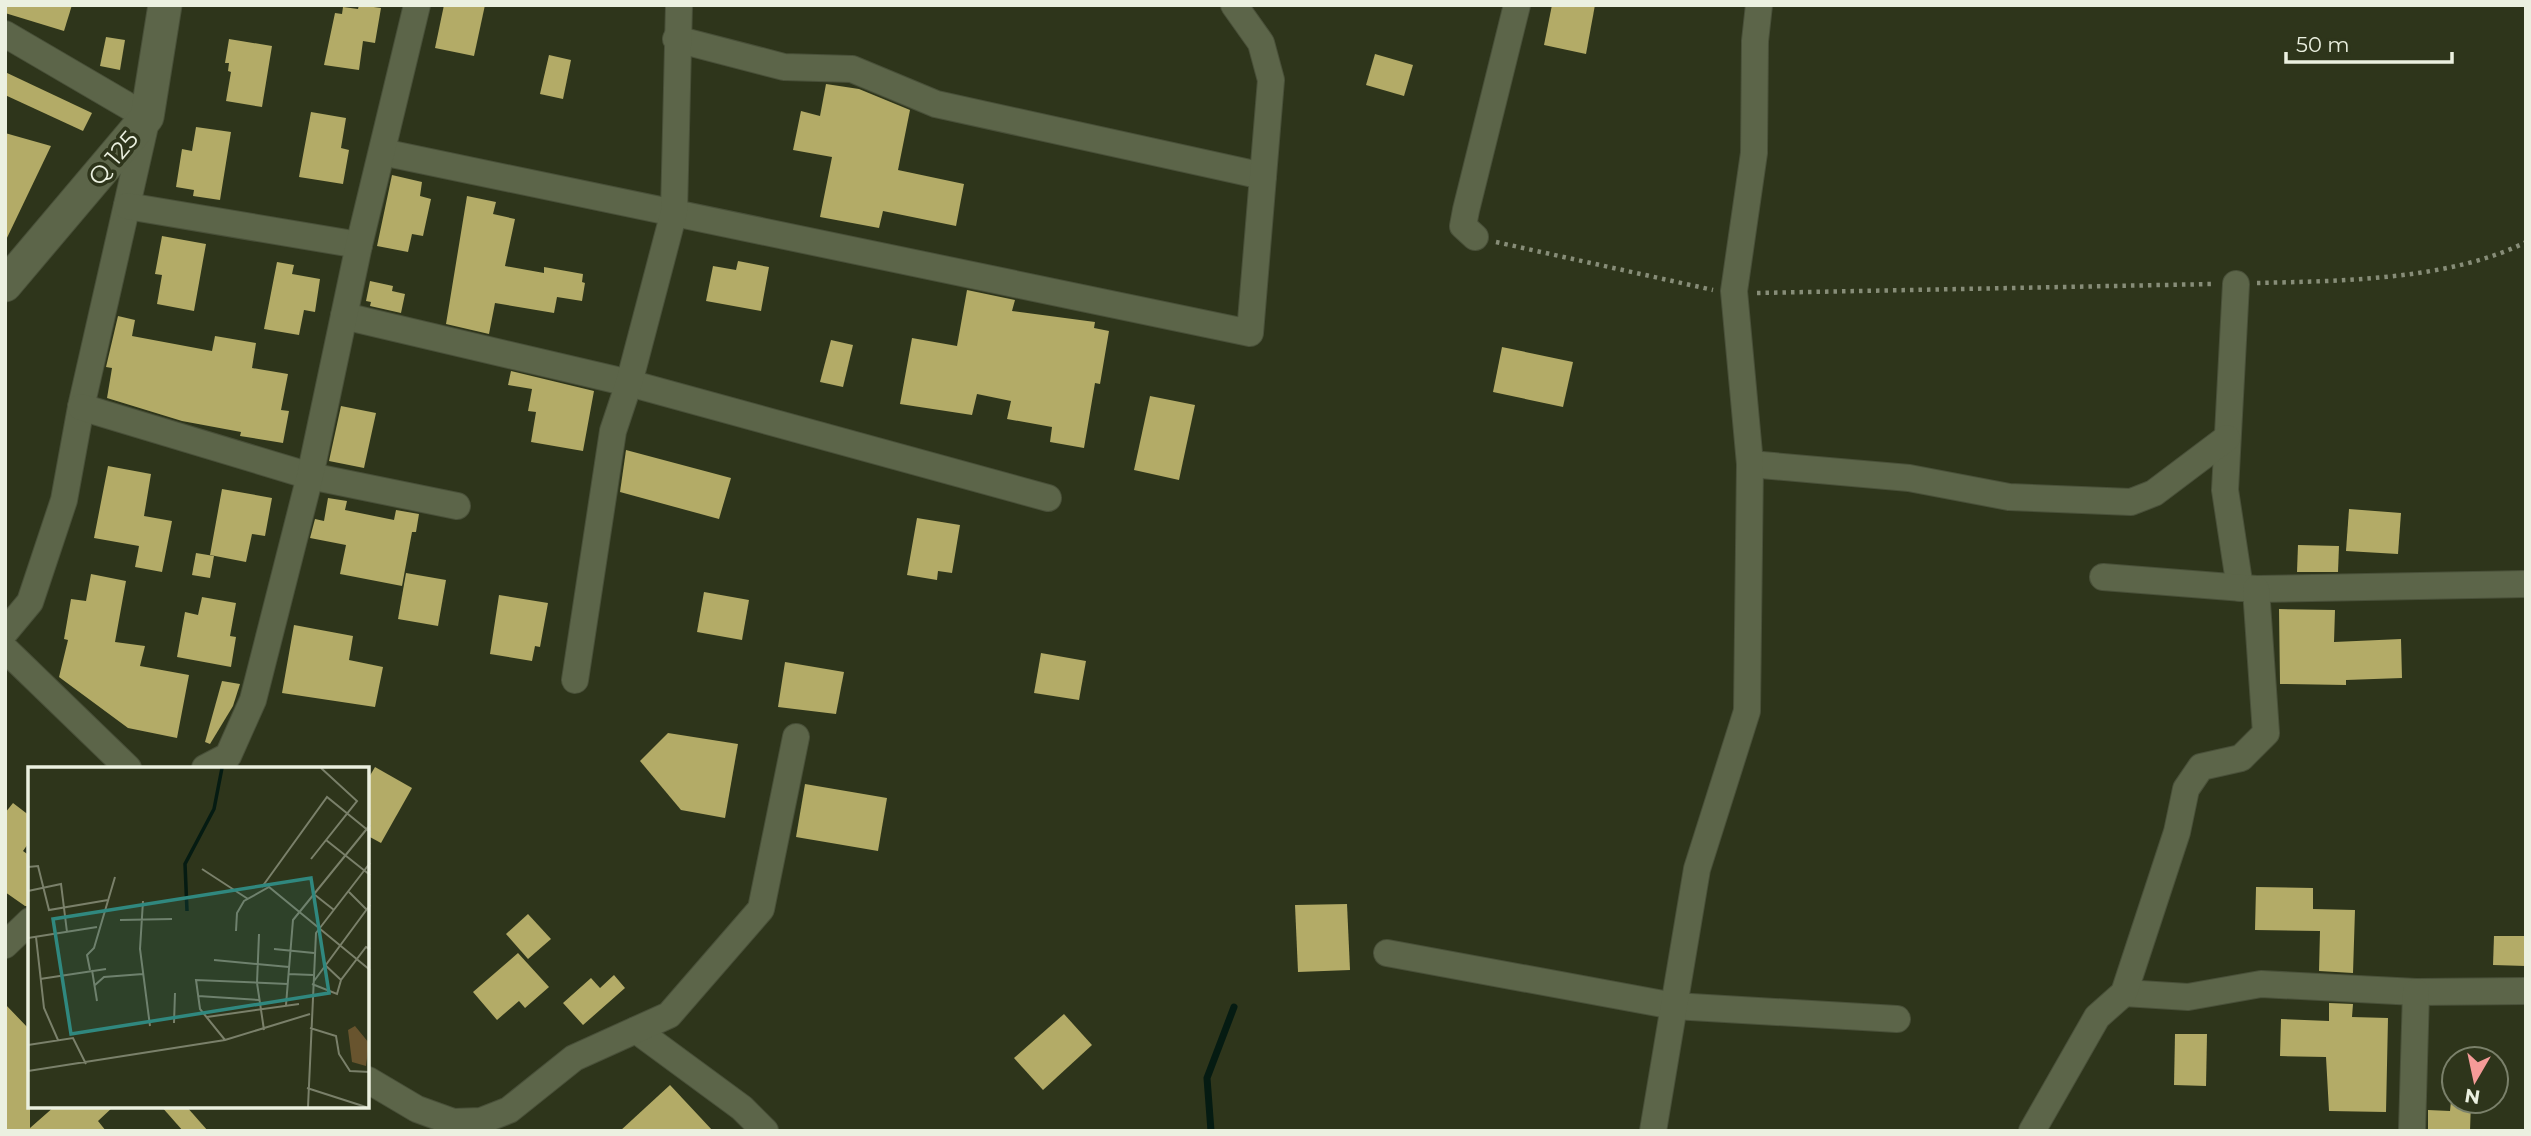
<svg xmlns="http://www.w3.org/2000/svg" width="2531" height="1136" font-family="Montserrat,sans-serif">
<rect width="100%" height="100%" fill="#2e351b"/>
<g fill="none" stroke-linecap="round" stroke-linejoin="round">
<!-- stream -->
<path stroke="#051b12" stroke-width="7" d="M1211 1131 1207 1078 1234 1007"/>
</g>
<!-- building -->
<g fill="#b3ab67">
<path d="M5 5H72L64 31 5 13Z"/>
<path d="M359 5 381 8 375 43 363 41 359 70 324 65 335 13 342 14 343 7 358 9Z"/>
<path d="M444 5H485L474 56 435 48Z"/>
<path d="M1552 5H1595L1586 54 1544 45Z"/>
<path d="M106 37 125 40 120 70 100 66Z"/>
<path d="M229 39 272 46 262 107 226 101 231 72 228 71 229 63H225Z"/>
<path d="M1375 54 1413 65 1404 96 1366 85Z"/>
<path d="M549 55 571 60 563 99 540 94Z"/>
<path d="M5 72 92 113 83 131 5 95Z"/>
<path d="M826 84 859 89 910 110 898 170 964 184 956 226 883 211 879 228 820 217 832 157 793 150 801 111 820 116Z"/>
<path d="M311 112 346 118 341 148 349 150 343 184 299 177Z"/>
<path d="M196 127 231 132 220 200 193 196 194 190 176 187 182 149 192 151Z"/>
<path d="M5 133 51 146 5 242Z"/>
<path d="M392 175 422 182 420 196 431 199 423 236 412 234 408 252 377 246Z"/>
<path d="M467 196 496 202 493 214 515 219 505 266 544 273V267L583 274 582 282 585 283 582 301 557 297 554 313 495 303 489 334 446 324Z"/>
<path d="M162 236 206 244 194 311 157 304 162 275 155 274Z"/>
<path d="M738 261 769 267 761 311 706 301 713 266 736 270Z"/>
<path d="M277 262 294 265 292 274 320 279 315 312 304 310 299 335 264 329Z"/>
<path d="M370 281 393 286 392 291 405 294 401 313 370 306 371 302 366 301Z"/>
<path d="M967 290 1015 300 1012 311 1095 322 1094 328 1109 331 1100 384 1095 383 1084 448 1050 442 1052 427 1007 419 1011 401 977 394 972 415 900 404 912 338 957 346Z"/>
<path d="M118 316 135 320 132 336 212 351 215 336 256 343 252 368 288 374 281 410 289 411 283 443 240 436 241 432 182 421 107 398 112 368 106 367Z"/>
<path d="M831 340 853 345 843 387 820 382Z"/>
<path d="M1502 347 1573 362 1563 407 1493 392Z"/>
<path d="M511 371 594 391 583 451 531 442 536 412 528 411 532 389 508 385Z"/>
<path d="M1150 396 1195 405 1179 480 1134 470Z"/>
<path d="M341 406 376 413 364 468 329 461Z"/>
<path d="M626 450 731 478 719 519 620 492Z"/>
<path d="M108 466 151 474 144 516 172 521 162 572 135 567 139 546 94 538Z"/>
<path d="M222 489 272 498 265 536 252 534 246 562 210 555Z"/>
<path d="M328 498 347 501 345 510 394 520 396 510 419 514 416 532H412L402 586 340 574 346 545 310 538 315 519 324 521Z"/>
<path d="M2349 509 2401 513 2398 554 2346 551Z"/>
<path d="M917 518 960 525 952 573 938 571 937 580 907 575Z"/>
<path d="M2298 545 2339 546 2338 572H2297Z"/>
<path d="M196 553 214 556 210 578 192 575Z"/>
<path d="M406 573 446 580 438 626 398 619Z"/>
<path d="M91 574 126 581 115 642 145 646 140 666 189 675 177 738 128 728 59 677 68 640 64 639 71 599 86 601Z"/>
<path d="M704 592 749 600 742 640 697 632Z"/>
<path d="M499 595 548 603 540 647 535 646 532 661 490 654Z"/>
<path d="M202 597 236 603 230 636 236 637 231 667 177 657 185 612 198 615Z"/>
<path d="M2279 609 2335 610 2334 642 2401 639 2402 678 2346 680V685L2280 684Z"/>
<path d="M294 625 353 636 349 660 383 667 375 707 282 693Z"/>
<path d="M1041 653 1086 661 1079 700 1034 693Z"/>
<path d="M785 662 844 672 836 714 778 707Z"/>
<path d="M222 681 240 684 233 706 210 744 205 742Z"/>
<path d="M668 733 738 744 725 818 681 810 640 761Z"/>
<path d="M375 767 412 788 381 843 368 836V779Z"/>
<path d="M805 784 887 798 878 851 796 837Z"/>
<path d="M13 803 30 816V841L23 851 30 856V906H25L5 892V813Z"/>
<path d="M2256 887 2313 888V909L2355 910 2353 973 2319 971 2320 931 2255 930Z"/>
<path d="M1347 904 1350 970 1298 972 1295 905Z"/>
<path d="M528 914 551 939 528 959 506 934Z"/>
<path d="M2494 936H2526V966L2493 965Z"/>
<path d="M518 953 549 987 525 1008 519 1001 497 1020 473 992Z"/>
<path d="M614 975 625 988 583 1025 563 1003 591 978 600 988Z"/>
<path d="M2329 1003 2353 1004 2352 1017 2388 1018 2386 1112 2329 1111 2326 1057 2280 1056 2281 1019 2329 1021Z"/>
<path d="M5 1004 30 1030V1128L55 1106H114L98 1121 106 1131H5Z"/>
<path d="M1064 1014 1092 1045 1043 1090 1014 1058Z"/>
<path d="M2175 1034H2207L2206 1086 2174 1085Z"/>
<path d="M670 1085 713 1131H620Z"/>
<path d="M2451 1101H2471L2470 1131H2428V1110L2450 1111Z"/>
<path d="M161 1106H186L208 1131H183Z"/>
</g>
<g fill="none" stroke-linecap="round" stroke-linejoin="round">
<defs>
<g id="minor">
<path d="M5 34 147 117 81 407 64 500 30 602 5 632"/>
<path d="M676 39 784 67 852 69 936 104 1263 176"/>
<path d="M382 152 1250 333 1271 80 1261 43 1234 5"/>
<path d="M127 206 359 245"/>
<path d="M1475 237 1463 226 1466 210 1517 5"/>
<path d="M2236 284 2225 490 2240 588"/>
<path d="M344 316 629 383 1048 498"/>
<path d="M81 407 310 476 457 506"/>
<path d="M1750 464 1909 478 2009 497 2131 502 2154 493 2227 438"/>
<path d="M2103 577 2256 589 2526 584"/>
<path d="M5 649 128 768"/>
<path d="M575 680 613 431 629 383 674 212 679 5"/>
<path d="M205 768 228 756 253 700 310 476 359 245 417 5"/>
<path d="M5 945 30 921"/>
<path d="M1387 953 1674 1006 1897 1019"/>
<path d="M2124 993 2188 997 2261 984 2416 992 2526 991"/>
<path d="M636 1030 742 1108 765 1131"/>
<path d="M368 1080 417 1109 453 1122 481 1121 509 1110 574 1058 669 1015 761 909 796 737"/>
<path d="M1653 1131 1697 869 1747 711 1750 464 1734 291 1754 153 1755 41 1759 5"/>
<path d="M2032 1131 2097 1017 2124 993 2177 832 2186 789 2201 767 2241 758 2266 733 2256 589"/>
<path d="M2412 1131 2416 992"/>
</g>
<path id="tertiary" d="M5 285 147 117 165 5"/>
</defs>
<!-- minor casing -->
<use href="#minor" stroke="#495039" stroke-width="28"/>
<!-- tertiary casing -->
<use href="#tertiary" stroke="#495039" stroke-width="35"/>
<!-- path -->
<g stroke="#878d78" stroke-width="4.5" stroke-dasharray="3.5 5" stroke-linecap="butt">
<path d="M1496 242 1713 290"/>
<path d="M2257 283C2340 281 2451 280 2526 242"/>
<path d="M1757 293 2213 284"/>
</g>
<!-- minor -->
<use href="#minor" stroke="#5c6549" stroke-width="26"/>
<!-- tertiary -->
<use href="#tertiary" stroke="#5c6549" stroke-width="33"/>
</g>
<g text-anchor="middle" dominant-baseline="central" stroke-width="7" stroke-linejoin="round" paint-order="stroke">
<!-- street labels -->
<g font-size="24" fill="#ebf0e0" stroke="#2e351b">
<text transform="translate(113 158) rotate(-50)">Q 125</text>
</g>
</g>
<!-- overview -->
<g transform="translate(28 767)">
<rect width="341" height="341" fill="#2e351b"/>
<path d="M327 259 341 276 338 299 324 295 320 263Z" fill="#68542e"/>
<path fill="none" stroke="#051b12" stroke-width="3.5" d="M159 144 157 97 186 42 194 1"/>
<path fill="none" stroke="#7a806a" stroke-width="2" d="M298 73 342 108M283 92 329 34 293 1M0 100 10 99 21 143 80 133M174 102 220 132M234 120 299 30 342 65M0 124 33 117 39 165M321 125 338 142M287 128 306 143M115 134 112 182 122 259M92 153 144 152M208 164 209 146 216 134 241 120 342 203M231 167 229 216 236 263M8 170 16 241 30 273M0 171 69 160M246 182 286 186M186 193 261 200M296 197 313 213M62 203 59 188 66 181 87 110M64 203 69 234M260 207 285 208M12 212 78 202M286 214 342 138M284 217 309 227 313 213 338 180 342 182M67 218 76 210 115 207M170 229 231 233M258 238 265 153 342 58M179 250 271 237M146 256 147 226M282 261 308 269 311 287 322 304 342 305M197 273 172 242 168 213 260 217M0 278 45 271 58 297M0 304 197 273 282 247M279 321 338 340M280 340 288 166 342 96"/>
<path fill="#30887f" fill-opacity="0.15" stroke="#30887f" stroke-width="3.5" d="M283 111 301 226 43 267 25 152Z"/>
<rect width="341" height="341" fill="none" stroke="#ebf0e0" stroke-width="3.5"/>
</g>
<!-- border -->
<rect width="2531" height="1136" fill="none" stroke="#ebf0e0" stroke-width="14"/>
<!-- north arrow -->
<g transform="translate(2475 1080) rotate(189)"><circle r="33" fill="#2e351b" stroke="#7a806a" stroke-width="2"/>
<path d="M0-5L12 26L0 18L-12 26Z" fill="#f59b98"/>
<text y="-10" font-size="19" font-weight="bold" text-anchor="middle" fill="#ebf0e0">N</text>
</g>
<!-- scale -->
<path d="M2286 52v10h166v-10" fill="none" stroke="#ebf0e0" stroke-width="3.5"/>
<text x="2296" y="52" font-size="21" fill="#ebf0e0" stroke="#2e351b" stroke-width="5" paint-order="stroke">50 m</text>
</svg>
